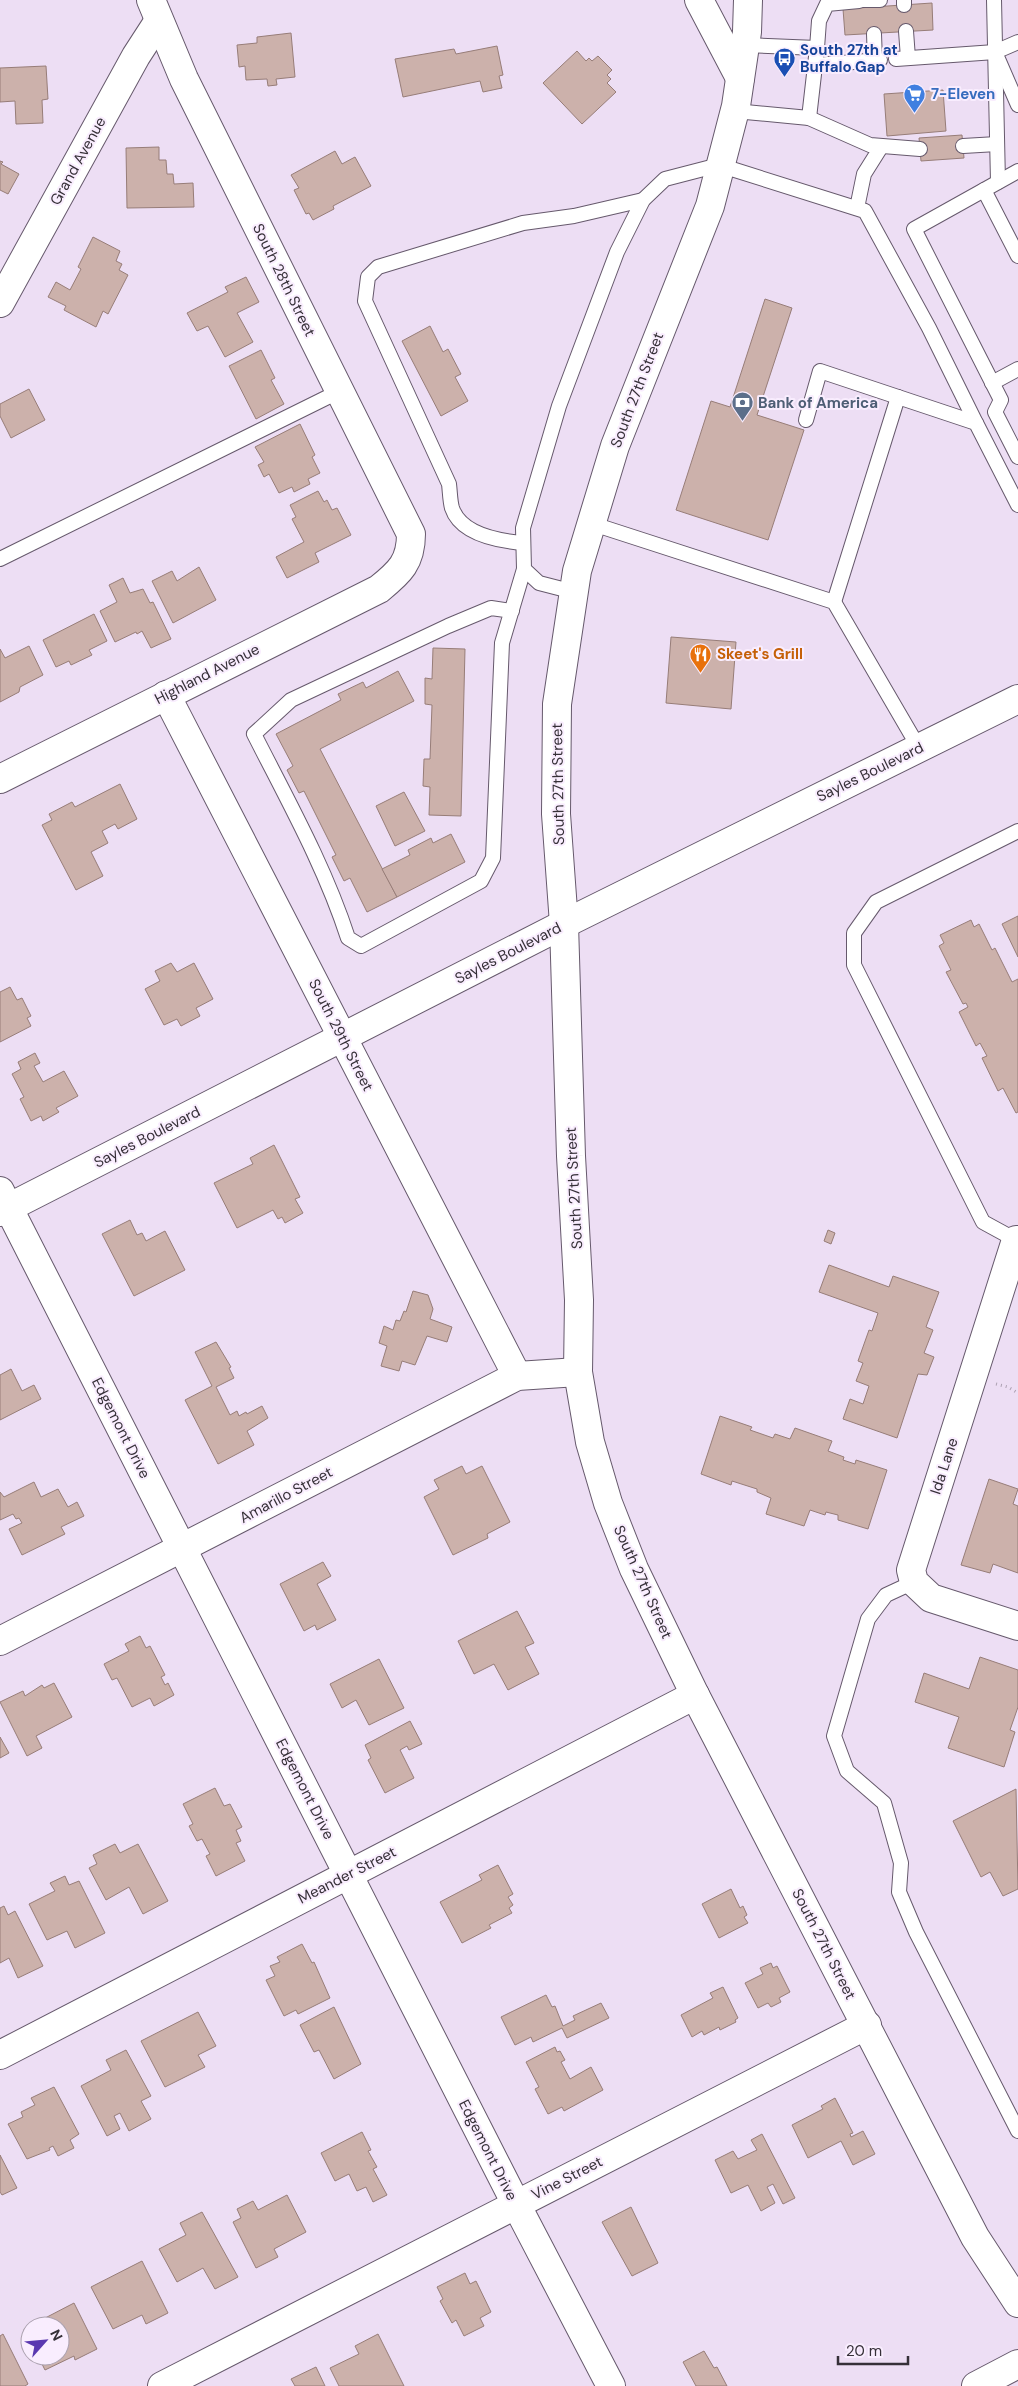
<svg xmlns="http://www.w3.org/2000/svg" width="1018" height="2386" font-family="'DM Sans',sans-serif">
<rect width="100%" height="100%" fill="#eddef4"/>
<!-- building -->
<g fill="#ccb1ab" stroke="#977d78">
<path d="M932 3 933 30 845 35 843 9Z"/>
<path d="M291 33 295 77 276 79 277 85 268 86 267 79 246 80 245 66 239 67 237 45 257 43V37Z"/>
<path d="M497 46 503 75 499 76 502 88 483 92 480 81 403 97 395 59 454 49 456 54Z"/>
<path d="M577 51 586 61 589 58 592 61 598 56 612 70 607 75 611 79 607 83 616 92 582 124 543 83Z"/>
<path d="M46 66 48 99 42 100 43 123 16 124 15 101 0 102V68Z"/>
<path d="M943 90 946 131 887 136 884 94Z"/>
<path d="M962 135 964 158 921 161 919 138Z"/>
<path d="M159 147V160H166L167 174H173L174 184 193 183 194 207 127 208 126 148Z"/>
<path d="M335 151 342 164 355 157 371 186 333 206 334 209 313 220 309 213 306 214 294 190 299 188 291 175Z"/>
<path d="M0 161 3 162 1 164 19 174 8 194 0 190Z"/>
<path d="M93 237 120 251 116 261 122 264 119 270 128 275 108 314 103 311 96 327 64 310 66 306 48 297 56 282 70 290 81 269 78 267Z"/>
<path d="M246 277 259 302 237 313 253 342 225 357 208 326 197 331 187 313 228 292 225 287Z"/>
<path d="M765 299 792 308 757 415 804 430 768 540 676 510 711 401 730 407Z"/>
<path d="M430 326 443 352 448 349 461 374 455 377 468 401 441 416 402 341Z"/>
<path d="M261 350 275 378 271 380 284 404 256 419 229 366Z"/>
<path d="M29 389 45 420 11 438 0 416V404Z"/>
<path d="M300 424 315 455 312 457 320 473 308 479 310 484 294 492 292 487 279 493 269 474 264 477 258 465 264 462 255 447Z"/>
<path d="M318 491 324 502 327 500 332 510 337 508 351 535 315 553 319 562 287 578 276 557 304 542 292 519 296 517 290 505Z"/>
<path d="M199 567 216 600 173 623 152 581 172 571 177 581Z"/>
<path d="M123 578 130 593 143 589 150 603 153 602 171 639 151 648 142 631 137 634 136 632 115 642 100 611 117 602 109 585Z"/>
<path d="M94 614 107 641 89 650 92 655 71 665 69 661 56 667 43 640Z"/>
<path d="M671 637 736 642 731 709 666 703Z"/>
<path d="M29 646 43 675 20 687 19 692 0 702V649L5 658Z"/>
<path d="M433 648 465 649 461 816 429 815 430 787 423 786 424 759H430L432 705 425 704V678L432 679Z"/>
<path d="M398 671 414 701 320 749 397 897 367 912 350 878 344 881 332 857 336 855 304 791 299 793 287 770 293 766 276 734 341 700 338 694 363 682 366 688Z"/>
<path d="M120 784 137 819 118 829 115 824 102 831 108 843 91 852 103 876 76 890 42 825 52 820 49 814 72 802 75 807Z"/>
<path d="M404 792 425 831 395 846 376 806Z"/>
<path d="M451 834 465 862 397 897 382 869 410 855 408 850 431 838 433 843Z"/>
<path d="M1018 916V957L1002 924Z"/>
<path d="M971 920 974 927 979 924 992 950 995 948 1012 982 1018 979V1112L1016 1113 1003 1088 998 1091 982 1058 987 1056 980 1043 976 1046 959 1012 968 1007 966 1003 963 1004 946 972 951 970 939 946 944 943 940 935Z"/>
<path d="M171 963 177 972 194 963 213 999 196 1008 200 1016 181 1026 177 1019 164 1025 145 989 160 981 155 971Z"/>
<path d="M10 987 17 1000 22 998 31 1016 27 1018 31 1026 0 1042V992Z"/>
<path d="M35 1053 40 1063 34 1066 43 1082 64 1071 78 1096 56 1108 59 1112 43 1121 41 1116 31 1121 20 1099 24 1097 12 1074 21 1069 18 1062Z"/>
<path d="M274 1145 300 1197 295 1199 303 1213 285 1223 282 1217 278 1219 273 1210 237 1228 214 1183 253 1164 250 1158Z"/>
<path d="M130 1220 137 1235 142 1233 146 1241 165 1231 185 1270 134 1296 102 1234Z"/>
<path d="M828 1230 835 1233 831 1244 824 1241Z"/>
<path d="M829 1265 889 1287 893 1276 939 1292 926 1327 933 1330 924 1353 934 1357 927 1375 918 1374 897 1438 843 1419 850 1399 863 1404 869 1386 856 1381 863 1363 858 1361 869 1330 872 1331 878 1313 819 1292Z"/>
<path d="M413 1291 428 1295 433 1309 430 1319 452 1327 447 1342 427 1336 415 1365 402 1361 399 1371 381 1366 387 1346 379 1343 384 1326 393 1330 396 1320 400 1321 404 1311 406 1312Z"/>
<path d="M216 1342 231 1367 229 1368 234 1378 216 1387 230 1415 237 1411 239 1416 246 1412 247 1414 262 1406 268 1418 247 1431 254 1445 218 1464 185 1400 212 1386 195 1352Z"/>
<path d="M11 1369 22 1391 34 1385 41 1399 0 1420V1375Z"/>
<path d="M720 1416 752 1427 750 1430 773 1438 775 1434 790 1439 795 1428 832 1441 828 1451 844 1457 843 1460 855 1464 856 1460 887 1470 868 1529 838 1520V1515L826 1512 825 1515 810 1510 804 1526 766 1514 771 1498 757 1492V1489L732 1481 731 1485 701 1474Z"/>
<path d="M462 1466 466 1474 482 1466 510 1522 487 1534 488 1538 453 1555 424 1497 439 1489 434 1480Z"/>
<path d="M989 1479 1018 1489 1013 1504 1018 1506V1573L993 1564 990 1573 961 1565Z"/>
<path d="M34 1482 41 1497 58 1489 68 1507 77 1502 84 1516 61 1527 65 1534 22 1555 9 1529 22 1523 19 1518 16 1519 13 1514 0 1520V1492L4 1497Z"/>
<path d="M323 1562 331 1576 317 1584 336 1620 317 1630 315 1625 304 1631 280 1584Z"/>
<path d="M517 1611 534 1643 525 1647 539 1674 508 1690 494 1664 474 1674 458 1641Z"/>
<path d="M140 1636 146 1648 150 1646 165 1675 161 1677 165 1685 168 1683 174 1695 154 1706 150 1698 132 1707 117 1678 112 1680 104 1664 129 1651 125 1644Z"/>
<path d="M980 1657 1018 1670V1707L1010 1730 1015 1732 1004 1767 948 1748 959 1717 915 1702 924 1673 969 1689Z"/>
<path d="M379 1659 404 1708 369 1725 356 1700 342 1708 330 1684Z"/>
<path d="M54 1683 72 1717 36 1736 42 1748 27 1756 0 1702 23 1691 25 1696 42 1685 44 1688Z"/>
<path d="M410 1721 422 1744 409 1750 407 1746 400 1750 414 1778 385 1793 368 1760 371 1758 365 1745Z"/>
<path d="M0 1737 9 1753 0 1758Z"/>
<path d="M215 1788 224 1806 230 1804 242 1827 236 1830 241 1841 236 1843 245 1861 216 1876 206 1856 210 1854 202 1839 197 1841 189 1826 193 1824 183 1804Z"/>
<path d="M1016 1789 1018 1889 1003 1896 990 1872 981 1877 953 1821Z"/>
<path d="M115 1844 120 1853 138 1844 168 1901 143 1914 129 1887 106 1900 89 1868 97 1864 93 1855Z"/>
<path d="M498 1865 513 1894 508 1897 513 1905 509 1908 512 1913 489 1925 491 1928 462 1943 440 1902 482 1880 479 1875Z"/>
<path d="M65 1876 69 1885 79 1881 105 1933 75 1948 67 1931 47 1940 29 1904 55 1891 50 1883Z"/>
<path d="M731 1889 740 1908 743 1906 747 1915 744 1917 748 1923 719 1938 702 1904Z"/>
<path d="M4 1906 8 1915 15 1911 43 1966 18 1978 9 1958 0 1963V1908Z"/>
<path d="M302 1944 312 1963 314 1962 330 1998 298 2014 296 2010 284 2016 266 1980 275 1976 270 1966 280 1962 277 1957Z"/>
<path d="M771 1963 773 1968 777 1966 790 1992 779 1998 781 2002 771 2007 768 2003 758 2008 745 1983 763 1974 760 1968Z"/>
<path d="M723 1987 738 2018 735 2020 736 2022 720 2030 719 2027 704 2035 702 2031 692 2037 681 2015 713 1998 710 1993Z"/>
<path d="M546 1995 552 2007 555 2006 563 2026 575 2020 573 2016 601 2003 609 2018 567 2038 562 2028 533 2042 531 2037 515 2045 501 2017Z"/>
<path d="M334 2007 361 2064 334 2079 319 2050 314 2052 300 2025Z"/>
<path d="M198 2012 216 2046 198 2055 205 2067 165 2087 141 2041Z"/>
<path d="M555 2047 557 2052 560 2051 565 2060 561 2062 570 2079 591 2067 603 2090 564 2111 562 2107 548 2114 535 2089 539 2087 526 2062Z"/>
<path d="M126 2050 151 2096 141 2101 151 2119 129 2131 120 2113 114 2116 120 2129 107 2136 81 2086 111 2070 106 2060Z"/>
<path d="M54 2087 79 2134 70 2140 74 2148 58 2156 53 2146 49 2148 50 2150 27 2159 8 2124 23 2117 21 2112 35 2105 31 2098Z"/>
<path d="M835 2098 853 2133 850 2134 851 2137 863 2131 875 2154 853 2165 841 2141 808 2158 792 2125 823 2109 821 2106Z"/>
<path d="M362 2132 371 2150 368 2151 377 2167 373 2169 387 2195 373 2202 366 2187 357 2191 349 2174 335 2181 321 2153Z"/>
<path d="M762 2134 795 2198 783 2204 773 2184 767 2187 775 2203 761 2211 748 2185 731 2193 715 2160 733 2151 738 2159 757 2150 751 2140Z"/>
<path d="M0 2155 17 2188 2 2195 0 2192Z"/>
<path d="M287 2195 306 2232 274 2249 278 2257 256 2268 233 2222 241 2218 237 2209 253 2201 258 2210Z"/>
<path d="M631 2207 658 2263 632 2276 602 2222Z"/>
<path d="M202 2212 238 2277 215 2289 203 2268 177 2282 159 2249 186 2235 180 2223Z"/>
<path d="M142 2261 168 2313 146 2324 142 2315 113 2329 91 2287Z"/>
<path d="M465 2273 470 2284 476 2281 491 2312 480 2318 484 2326 464 2336 456 2320 452 2323 440 2301 443 2299 437 2287Z"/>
<path d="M74 2303 97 2349 75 2360 74 2356 45 2370 38 2356H60V2326H30V2340L24 2329Z"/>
<path d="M3 2334 28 2384 25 2386H0V2336Z"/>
<path d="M378 2334 404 2386H339L330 2368 359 2354 355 2346Z"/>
<path d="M704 2351 714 2368 717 2367 727 2386H696L683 2362Z"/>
<path d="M316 2367 325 2386H295L291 2379Z"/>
</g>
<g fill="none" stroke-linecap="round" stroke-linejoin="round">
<defs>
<g id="lane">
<path d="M859 0H880"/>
<path d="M904 0V5"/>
<path d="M994 0 998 182"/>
<path d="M906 31 908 58"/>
<path d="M874 34 875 61"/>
<path d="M817 48 819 21 827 4 859 1"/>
<path d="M896 59 995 52 1018 42"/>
<path d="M998 59 1018 105"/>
<path d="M815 65 880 60"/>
<path d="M735 111 809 118 817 48 745 45"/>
<path d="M809 118 870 145 920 149"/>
<path d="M963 146 997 144"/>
<path d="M1018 171 914 229 1001 400 995 412 1018 457"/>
<path d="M984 190 1018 256"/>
<path d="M857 208 864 174 881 147"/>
<path d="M992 383 1018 369"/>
<path d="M806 420 820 371 898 397"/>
<path d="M593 524 834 602 919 748"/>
<path d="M523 543C500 541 461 535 452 508 450 501 450 492 449 484L365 301 368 277 378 267 523 223 574 216 643 200"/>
<path d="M0 559 340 391"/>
<path d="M574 592 539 583 524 569 523 528 559 406 617 252 643 200 665 179 719 165 865 211 929 328 976 423"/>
<path d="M834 602 898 397 976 423 1018 505"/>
<path d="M512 611 491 608 448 626 291 700 254 734C288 801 325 867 348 938L361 946 481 881 493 858 502 643 524 569"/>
<path d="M1018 1236 1016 1240 983 1222 854 965V933L876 902 1018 831"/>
<path d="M914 1582 886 1595 868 1619 834 1736 847 1771 884 1803 901 1863 899 1892 916 1932 1018 2131"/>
</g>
<g id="street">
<path d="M0 303 136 56 158 22"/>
<path d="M166 695 517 1376"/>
<path d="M0 779 379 589C400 572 411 562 411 534L184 79 151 0"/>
<path d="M0 1191 516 2204 611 2386"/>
<path d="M1016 1240 911 1570 914 1582 931 1598 1018 1626"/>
<path d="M0 1641 517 1376 578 1372"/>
<path d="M0 2055 695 1695"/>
<path d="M162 2386 867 2025"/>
<path d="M976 2386 1018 2364"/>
</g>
<g id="secondary">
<path d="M699 0 740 78"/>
<path d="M748 0 747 32 736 106 710 206 615 446 577 571 557 704 556 814 564 924 571 1156 579 1300 578 1372 590 1442 608 1503 634 1569 695 1695 975 2237 1018 2303"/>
<path d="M0 1212 564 924 1018 699"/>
</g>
</defs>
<!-- lane casing -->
<use href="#lane" stroke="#66596c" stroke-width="16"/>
<!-- street casing -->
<use href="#street" stroke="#66596c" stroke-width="30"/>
<!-- secondary casing -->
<use href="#secondary" stroke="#66596c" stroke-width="30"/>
<!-- path -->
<path stroke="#ada1b2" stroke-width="3" stroke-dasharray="1 4" stroke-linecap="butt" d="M996 1384 1008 1387 1018 1393"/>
<!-- lane -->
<use href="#lane" stroke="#fff" stroke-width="14"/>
<!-- street -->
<use href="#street" stroke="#fff" stroke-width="28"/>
<!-- secondary -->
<use href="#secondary" stroke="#fff" stroke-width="28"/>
</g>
<!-- icons -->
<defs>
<symbol id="bus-pin" viewBox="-11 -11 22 30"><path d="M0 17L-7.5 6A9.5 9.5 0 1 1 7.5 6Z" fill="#1a4fb4" stroke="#f9edfe"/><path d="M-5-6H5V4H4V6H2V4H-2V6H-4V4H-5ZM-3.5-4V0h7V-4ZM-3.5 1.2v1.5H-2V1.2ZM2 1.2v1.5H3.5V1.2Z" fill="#fff"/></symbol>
<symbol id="supermarket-pin" viewBox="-11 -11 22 30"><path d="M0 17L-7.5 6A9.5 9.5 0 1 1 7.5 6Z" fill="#3f7fe0" stroke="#f9edfe"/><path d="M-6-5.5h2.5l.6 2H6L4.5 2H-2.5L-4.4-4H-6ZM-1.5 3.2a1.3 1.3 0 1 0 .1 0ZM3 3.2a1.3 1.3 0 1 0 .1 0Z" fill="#fff"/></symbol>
<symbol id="bank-pin" viewBox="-11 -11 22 30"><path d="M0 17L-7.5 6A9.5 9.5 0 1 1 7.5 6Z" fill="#5c6f8a" stroke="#f9edfe"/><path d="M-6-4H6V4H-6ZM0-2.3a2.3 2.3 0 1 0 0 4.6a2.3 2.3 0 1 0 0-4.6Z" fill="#fff"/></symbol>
<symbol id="restaurant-pin" viewBox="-11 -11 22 30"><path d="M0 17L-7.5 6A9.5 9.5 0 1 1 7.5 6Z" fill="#e8710a" stroke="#f9edfe"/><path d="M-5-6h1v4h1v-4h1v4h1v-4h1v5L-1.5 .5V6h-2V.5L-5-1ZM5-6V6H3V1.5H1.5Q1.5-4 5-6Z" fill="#fff"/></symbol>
</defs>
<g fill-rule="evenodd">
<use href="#bus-pin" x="772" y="46" width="25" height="34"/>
<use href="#supermarket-pin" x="902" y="82" width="25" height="34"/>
<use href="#bank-pin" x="730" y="390" width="25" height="34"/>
<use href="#restaurant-pin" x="688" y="642" width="25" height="34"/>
</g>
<g text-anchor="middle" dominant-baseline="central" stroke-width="4" stroke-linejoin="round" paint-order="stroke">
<!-- transit labels -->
<g font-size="15" font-weight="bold" fill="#164399" stroke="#f9edfe" text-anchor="start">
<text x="800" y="50">South 27th at<tspan x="800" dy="17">Buffalo Gap</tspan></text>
</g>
<!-- shop labels -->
<g font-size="15" font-weight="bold" fill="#366cbe" stroke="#f9edfe" text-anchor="start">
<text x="931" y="94">7-Eleven</text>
</g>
<!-- street labels -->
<g font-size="15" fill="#363038" stroke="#f9edfe">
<text transform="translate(78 161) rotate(-61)">Grand Avenue</text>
<text transform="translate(284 280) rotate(64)">South 28th Street</text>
<text transform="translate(637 390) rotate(-69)">South 27th Street</text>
<text transform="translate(207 674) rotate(-27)">Highland Avenue</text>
<text transform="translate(870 772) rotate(-26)">Sayles Boulevard</text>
<text transform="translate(558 784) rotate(-91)">South 27th Street</text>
<text transform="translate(508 953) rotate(-27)">Sayles Boulevard</text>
<text transform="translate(341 1035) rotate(63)">South 29th Street</text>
<text transform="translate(147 1137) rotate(-27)">Sayles Boulevard</text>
<text transform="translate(574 1188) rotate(-93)">South 27th Street</text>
<text transform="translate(121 1428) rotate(63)">Edgemont Drive</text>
<text transform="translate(944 1466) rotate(-72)">Ida Lane</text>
<text transform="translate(286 1495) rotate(-28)">Amarillo Street</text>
<text transform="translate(643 1582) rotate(66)">South 27th Street</text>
<text transform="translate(305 1789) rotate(63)">Edgemont Drive</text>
<text transform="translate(347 1875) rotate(-27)">Meander Street</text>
<text transform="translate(824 1944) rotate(63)">South 27th Street</text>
<text transform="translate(488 2150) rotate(63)">Edgemont Drive</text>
<text transform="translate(567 2178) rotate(-27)">Vine Street</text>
</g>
<!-- service labels -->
<g font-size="15" font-weight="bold" fill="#4e5e75" stroke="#f9edfe" text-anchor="start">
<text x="758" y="403">Bank of America</text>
</g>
<!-- food labels -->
<g font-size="15" font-weight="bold" fill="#c56008" stroke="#f9edfe" text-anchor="start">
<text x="717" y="654">Skeet's Grill</text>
</g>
</g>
<!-- north arrow -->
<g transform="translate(45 2341) rotate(63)"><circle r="24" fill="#f9edfe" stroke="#aba1af"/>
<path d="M0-4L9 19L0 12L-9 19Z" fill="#5a38b0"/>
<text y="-8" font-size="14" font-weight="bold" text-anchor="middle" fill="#363038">N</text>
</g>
<!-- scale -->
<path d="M838 2356v8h70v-8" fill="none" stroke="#363038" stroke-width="2.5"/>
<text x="846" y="2356" font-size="15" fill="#363038" stroke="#f9edfe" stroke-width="4" paint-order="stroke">20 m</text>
</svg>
